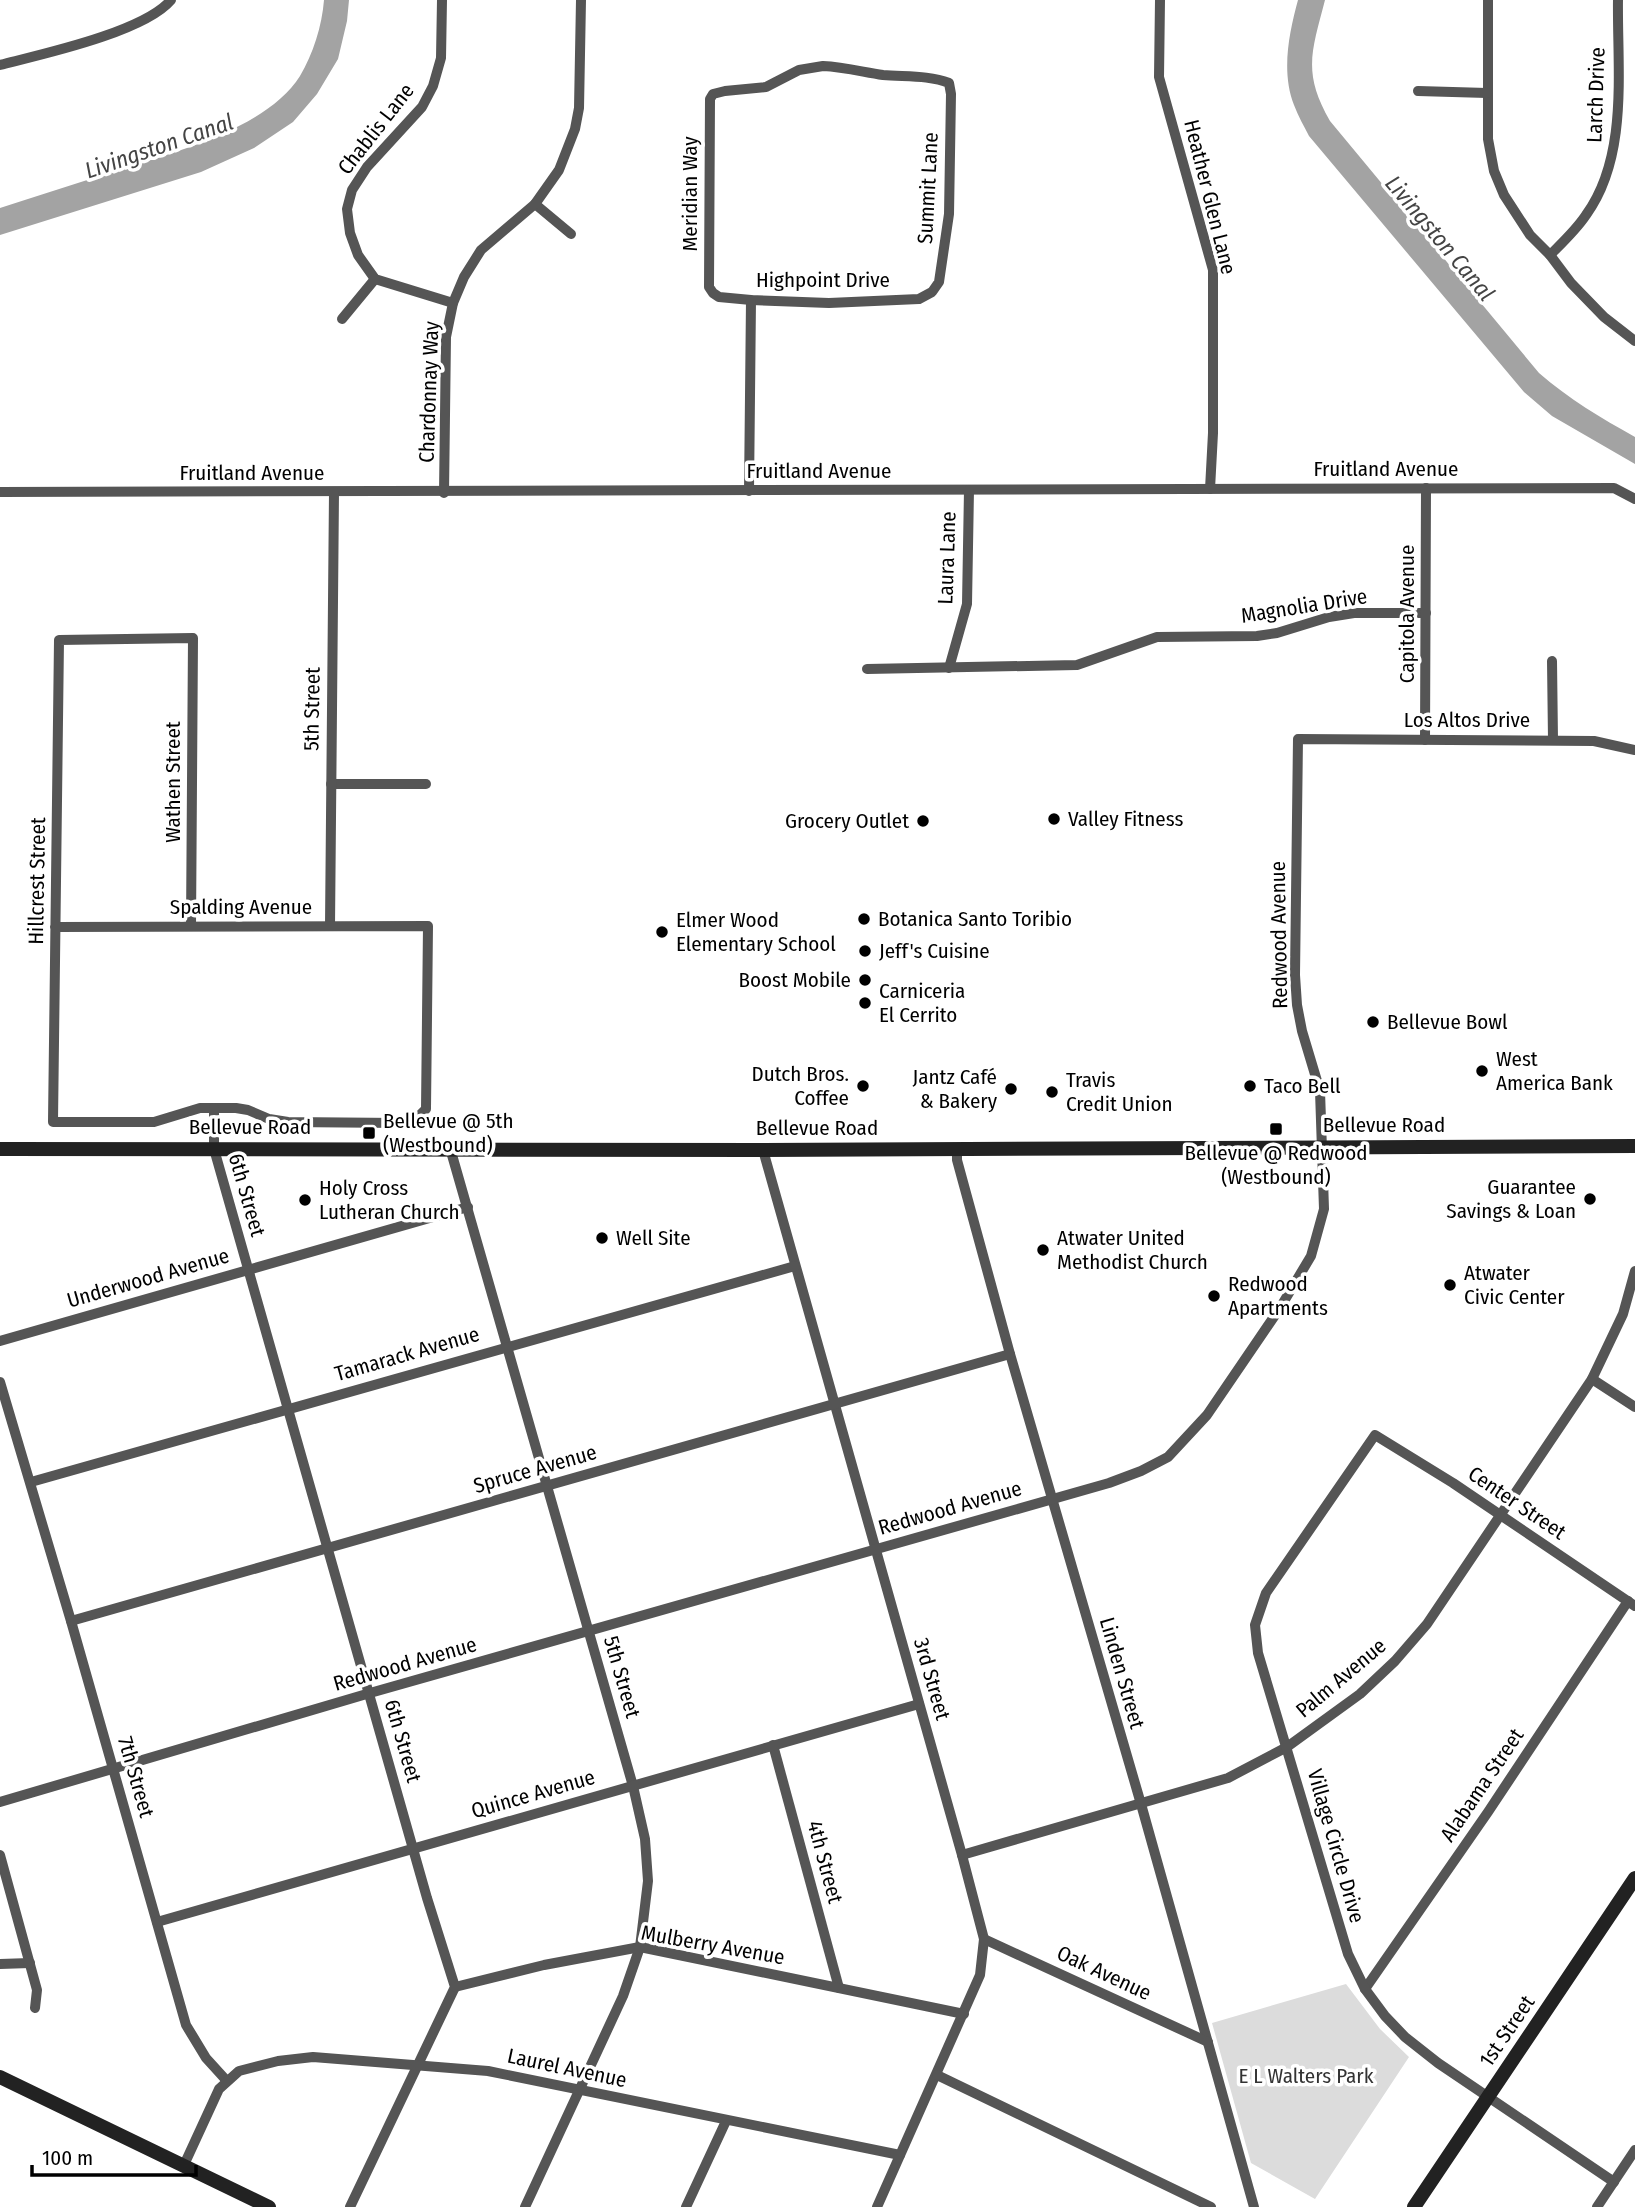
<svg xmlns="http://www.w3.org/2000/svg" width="1635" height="2207" font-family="'Fira Sans Condensed',sans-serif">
<rect width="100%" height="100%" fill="#fff"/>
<!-- green -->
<path fill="#dcdcdc" d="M1346 1984 1380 2029 1409 2057 1315 2199 1251 2163 1212 2023Z"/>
<!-- water -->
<g fill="#a3a3a3">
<path d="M324 0H349L347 21 338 59 317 94 293 122 254 148 201 172 0 235V208C37 196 75 184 112 172 169 154 267 129 300 76 313 54 322 26 324 0Z"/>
<path d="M1298 0H1325C1312 51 1302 72 1330 121L1539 373C1569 399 1601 418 1635 437V464L1552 416 1524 392 1309 136C1304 126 1298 116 1294 105 1281 72 1289 33 1298 0Z"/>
</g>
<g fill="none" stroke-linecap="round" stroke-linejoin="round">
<!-- street -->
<g stroke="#555" stroke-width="10">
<path d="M442 0 441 58 433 86 422 107 367 167 352 190 347 209 350 233 358 255 375 279 453 303"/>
<path d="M1160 0 1159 77 1213 270V433L1210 489"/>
<path d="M1488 0V139L1494 171 1504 195 1530 235 1550 255 1571 283 1604 317 1635 341"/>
<path d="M0 65C43 54 144 32 171 0"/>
<path d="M823 66C844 67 863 72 883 75 904 77 929 75 949 83L951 94 949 214 939 282 932 292 919 299 829 303 751 300 719 297 713 293 709 287 710 99 713 94 725 91 766 87 799 70Z"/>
<path d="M1418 91 1487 93"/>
<path d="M535 204 571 234"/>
<path d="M1550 255C1563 242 1576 230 1586 215 1629 156 1617 69 1618 0"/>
<path d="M342 319 375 279"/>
<path d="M749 491 751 300"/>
<path d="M0 492 1614 488 1635 499"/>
<path d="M444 493 446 337 453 303 464 277 481 250 535 204 559 170 575 129 579 108 581 0"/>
<path d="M1552 661 1553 740"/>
<path d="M949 668 967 604 969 490"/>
<path d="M867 669 1077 665 1157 637 1257 636 1277 633 1329 617 1354 613H1426"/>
<path d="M1425 740 1426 488"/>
<path d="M331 784H426"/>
<path d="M330 926 334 492"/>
<path d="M55 927 428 926 426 1109 414 1121 399 1123 288 1122 269 1119 248 1110 236 1108H200L154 1122H53L59 640 193 638 191 926"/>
<path d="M214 1108V1149L427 1898 455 1987 350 2207"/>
<path d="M450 1148 633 1786 645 1839 648 1881 640 1947 623 1996 525 2207"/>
<path d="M957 1149V1160L1010 1354 1141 1804 1254 2207"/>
<path d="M763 1150 962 1855 984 1939 980 1975 877 2207"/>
<path d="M0 1341 468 1207"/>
<path d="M1592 1379 1635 1407"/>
<path d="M0 1382 71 1621 186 2025 206 2058 226 2080"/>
<path d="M31 1482 795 1266"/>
<path d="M71 1621 1010 1354"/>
<path d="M773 1745 839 1988"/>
<path d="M0 1802 370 1693 1109 1483 1141 1471 1168 1457 1207 1415 1280 1308 1311 1256 1324 1209 1320 1091 1302 1031 1297 1005 1295 975 1298 739 1594 741 1635 750"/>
<path d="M0 1855 37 1990 35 2008"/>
<path d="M962 1855 1228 1778 1287 1747 1360 1694 1395 1661 1427 1624 1592 1379 1623 1314 1635 1271"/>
<path d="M157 1922 919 1704"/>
<path d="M984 1939 1208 2042"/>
<path d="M0 1964 30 1963"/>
<path d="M455 1987 544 1965 640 1947 964 2014"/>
<path d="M1365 1989 1488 1812 1628 1601"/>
<path d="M937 2075 1211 2207"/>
<path d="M184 2165 219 2089 239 2071 278 2061 313 2057 488 2071 900 2155"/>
<path d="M1614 2182 1438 2063 1405 2037 1385 2016 1365 1989 1348 1954 1258 1653 1255 1625 1266 1593 1375 1435 1453 1483 1635 1606"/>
<path d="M686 2207 726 2121"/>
<path d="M1597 2207 1635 2150"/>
</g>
<!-- secondary -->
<g stroke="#222" stroke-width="14">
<path d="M0 1149 763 1150 1635 1146"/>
<path d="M0 2077 269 2207"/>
<path d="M1414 2207 1635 1878"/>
</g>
</g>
<!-- markers -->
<g fill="#000" stroke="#fff" stroke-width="2.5">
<circle cx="1054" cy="819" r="7"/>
<circle cx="923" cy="821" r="7"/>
<circle cx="864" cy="919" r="7"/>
<circle cx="662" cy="932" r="7"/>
<circle cx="865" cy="951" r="7"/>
<circle cx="865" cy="980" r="7"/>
<circle cx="865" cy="1003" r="7"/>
<circle cx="1373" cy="1022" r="7"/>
<circle cx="1482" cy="1071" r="7"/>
<circle cx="863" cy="1086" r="7"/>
<circle cx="1250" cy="1086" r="7"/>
<circle cx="1011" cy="1089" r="7"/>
<circle cx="1052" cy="1092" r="7"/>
<rect x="1269" y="1122" width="14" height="14" rx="3.5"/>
<rect x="362" y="1126" width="14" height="14" rx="3.5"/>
<circle cx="1590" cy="1199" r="7"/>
<circle cx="305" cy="1200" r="7"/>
<circle cx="602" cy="1238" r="7"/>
<circle cx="1043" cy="1250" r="7"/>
<circle cx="1450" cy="1285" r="7"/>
<circle cx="1214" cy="1296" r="7"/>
</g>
<g text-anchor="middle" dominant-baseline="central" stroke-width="7" stroke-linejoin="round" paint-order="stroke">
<!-- street labels -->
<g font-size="21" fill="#000" stroke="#fff">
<text transform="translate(1596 95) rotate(-88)">Larch Drive</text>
<text transform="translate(376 129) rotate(-52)">Chablis Lane</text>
<text transform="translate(928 188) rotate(-87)">Summit Lane</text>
<text transform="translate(690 194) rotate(-90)">Meridian Way</text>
<text transform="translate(1210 197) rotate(76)">Heather Glen Lane</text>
<text x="823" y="280">Highpoint Drive</text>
<text transform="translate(429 392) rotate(-88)">Chardonnay Way</text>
<text x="1386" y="469">Fruitland Avenue</text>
<text x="819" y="471">Fruitland Avenue</text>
<text x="252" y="473">Fruitland Avenue</text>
<text transform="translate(947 558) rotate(-88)">Laura Lane</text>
<text transform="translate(1304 606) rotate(-9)">Magnolia Drive</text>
<text transform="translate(1407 614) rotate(-90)">Capitola Avenue</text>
<text transform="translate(312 709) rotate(-89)">5th Street</text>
<text x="1467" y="720">Los Altos Drive</text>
<text transform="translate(173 782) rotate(-90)">Wathen Street</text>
<text transform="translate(37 881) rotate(-89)">Hillcrest Street</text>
<text x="241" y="907">Spalding Avenue</text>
<text transform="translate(1279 935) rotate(-91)">Redwood Avenue</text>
<text x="1384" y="1125">Bellevue Road</text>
<text x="250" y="1127">Bellevue Road</text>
<text x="817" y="1128">Bellevue Road</text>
<text transform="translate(247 1195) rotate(74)">6th Street</text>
<text transform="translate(148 1278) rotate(-16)">Underwood Avenue</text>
<text transform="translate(407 1354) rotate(-16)">Tamarack Avenue</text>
<text transform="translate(535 1469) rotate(-16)">Spruce Avenue</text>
<text transform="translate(1517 1503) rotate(34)">Center Street</text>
<text transform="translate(950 1508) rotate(-16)">Redwood Avenue</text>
<text transform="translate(405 1664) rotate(-16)">Redwood Avenue</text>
<text transform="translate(1122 1673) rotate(74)">Linden Street</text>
<text transform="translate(622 1677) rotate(74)">5th Street</text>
<text transform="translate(1341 1678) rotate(-40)">Palm Avenue</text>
<text transform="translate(932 1679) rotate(74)">3rd Street</text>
<text transform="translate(403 1741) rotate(74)">6th Street</text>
<text transform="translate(136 1777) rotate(74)">7th Street</text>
<text transform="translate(1482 1785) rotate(-56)">Alabama Street</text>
<text transform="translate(533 1794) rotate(-16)">Quince Avenue</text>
<text transform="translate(1336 1846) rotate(74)">Village Circle Drive</text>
<text transform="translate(825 1862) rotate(75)">4th Street</text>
<text transform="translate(713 1945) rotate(10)">Mulberry Avenue</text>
<text transform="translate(1104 1973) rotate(25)">Oak Avenue</text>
<text transform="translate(1507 2031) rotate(-56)">1st Street</text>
<text transform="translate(567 2068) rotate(12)">Laurel Avenue</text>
</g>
<!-- poi labels -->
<g font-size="21" fill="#000" stroke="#fff" text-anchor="start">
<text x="1068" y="819">Valley Fitness</text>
<text x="909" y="821" text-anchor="end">Grocery Outlet</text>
<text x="878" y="919">Botanica Santo Toribio</text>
<text x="676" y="920">Elmer Wood<tspan x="676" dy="24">Elementary School</tspan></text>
<text x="879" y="951">Jeff's Cuisine</text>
<text x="851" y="980" text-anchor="end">Boost Mobile</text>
<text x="879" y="991">Carniceria<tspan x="879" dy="24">El Cerrito</tspan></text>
<text x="1387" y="1022">Bellevue Bowl</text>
<text x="1496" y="1059">West<tspan x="1496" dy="24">America Bank</tspan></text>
<text x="849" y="1074" text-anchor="end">Dutch Bros.<tspan x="849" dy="24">Coffee</tspan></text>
<text x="997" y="1077" text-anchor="end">Jantz Café<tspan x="997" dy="24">&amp; Bakery</tspan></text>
<text x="1066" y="1080">Travis<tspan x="1066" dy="24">Credit Union</tspan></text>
<text x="1264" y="1086">Taco Bell</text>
<text x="383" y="1121">Bellevue @ 5th<tspan x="383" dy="24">(Westbound)</tspan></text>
<text x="1276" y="1153" text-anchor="middle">Bellevue @ Redwood<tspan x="1276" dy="24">(Westbound)</tspan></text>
<text x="1576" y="1187" text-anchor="end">Guarantee<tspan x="1576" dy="24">Savings &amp; Loan</tspan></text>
<text x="319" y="1188">Holy Cross<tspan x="319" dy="24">Lutheran Church</tspan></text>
<text x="616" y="1238">Well Site</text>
<text x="1057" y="1238">Atwater United<tspan x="1057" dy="24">Methodist Church</tspan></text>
<text x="1464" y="1273">Atwater<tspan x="1464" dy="24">Civic Center</tspan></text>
<text x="1228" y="1284">Redwood<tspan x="1228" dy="24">Apartments</tspan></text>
</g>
<!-- park labels -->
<g font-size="21" fill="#333" stroke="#fff">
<text x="1306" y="2076">E L Walters Park</text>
</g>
<!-- water labels -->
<g font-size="23" font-style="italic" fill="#444" stroke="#fff">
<text transform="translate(159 146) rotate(-19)">Livingston Canal</text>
<text transform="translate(1440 238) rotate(50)">Livingston Canal</text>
</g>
</g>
<!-- scale -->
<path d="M32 2165v10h164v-10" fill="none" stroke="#000000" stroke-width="3.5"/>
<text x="42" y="2165" font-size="21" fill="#000000" stroke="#ffffff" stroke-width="5" paint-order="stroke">100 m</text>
</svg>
